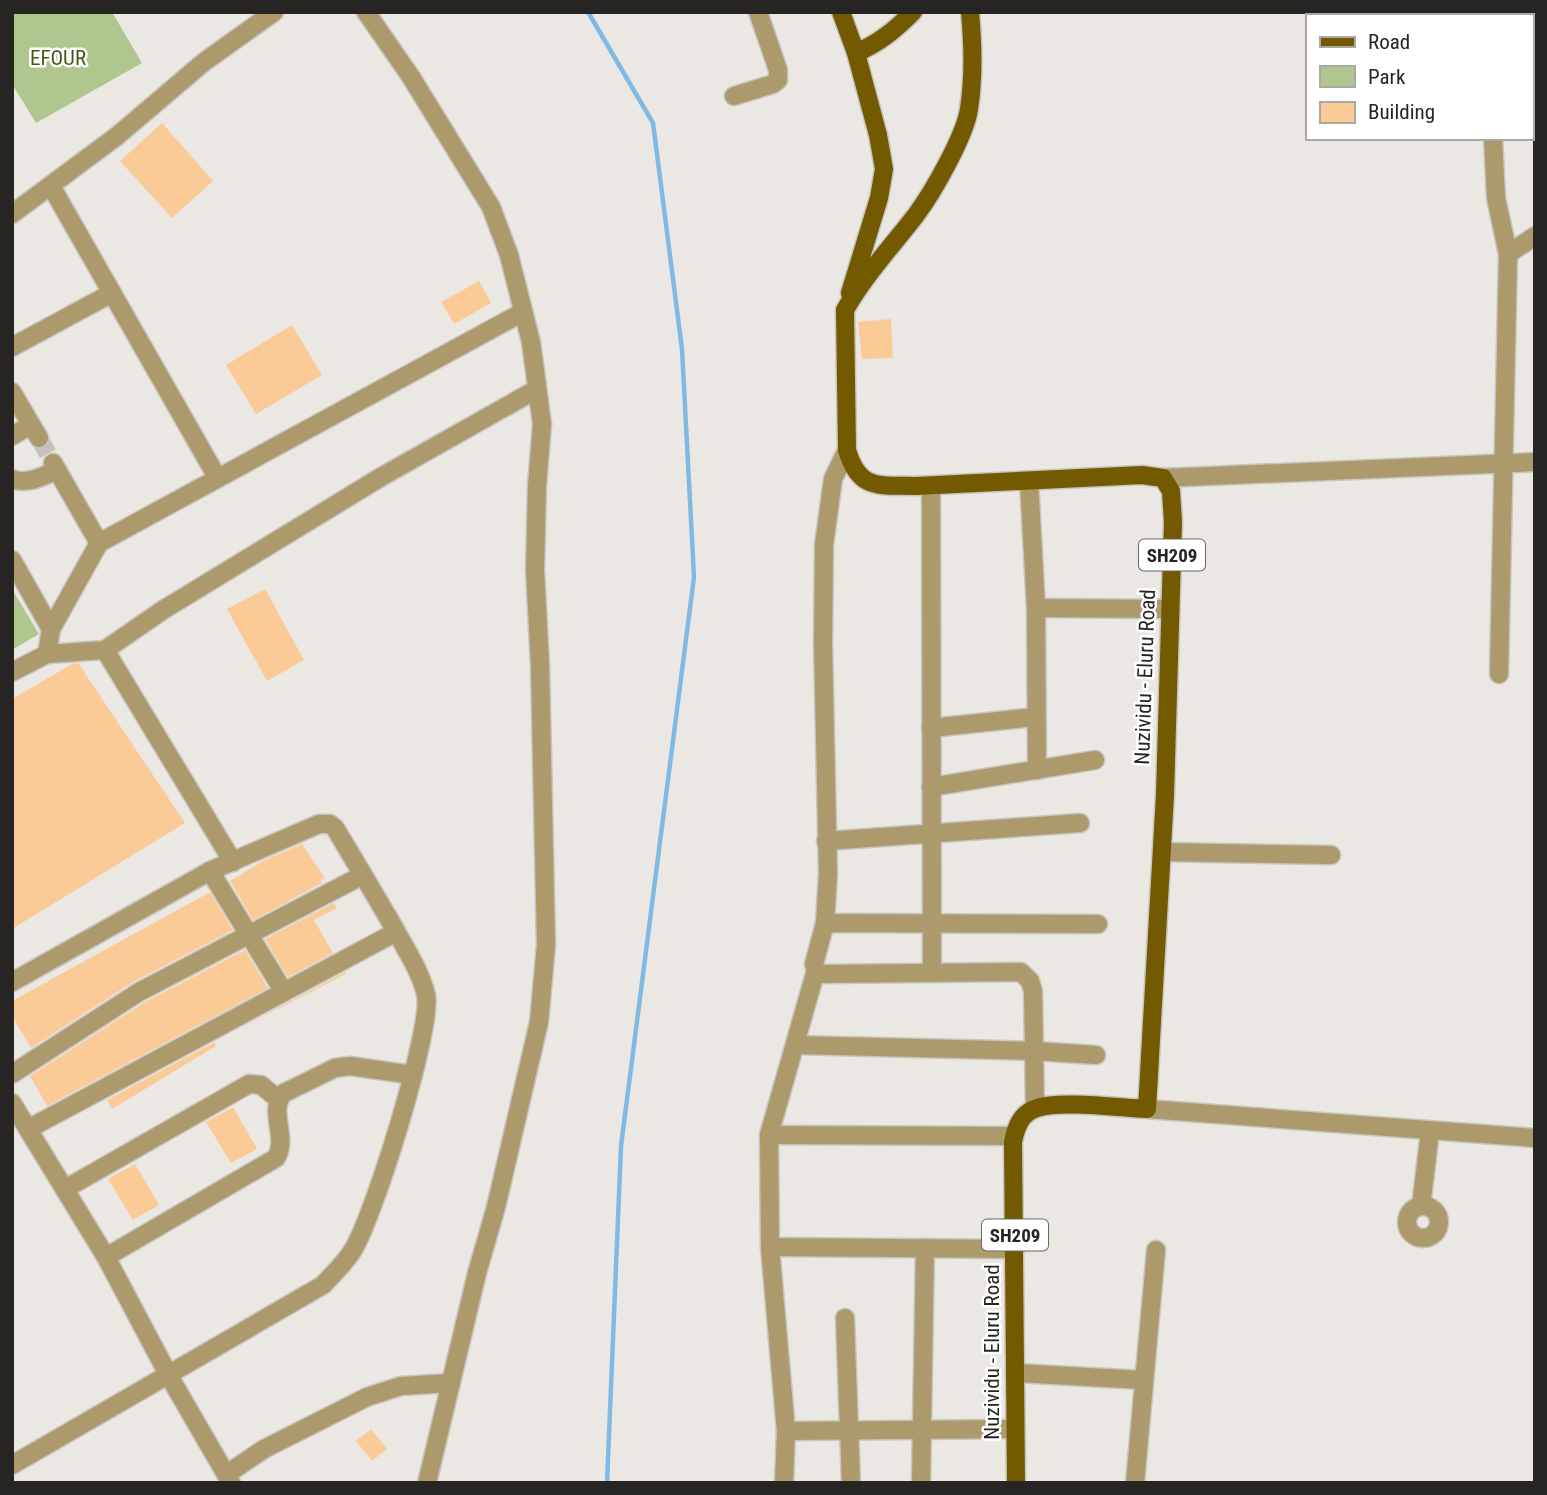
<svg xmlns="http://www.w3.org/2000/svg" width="1547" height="1495" font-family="'Roboto Condensed',sans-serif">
<rect width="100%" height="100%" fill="#ebe8e4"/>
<!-- green -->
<g fill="#afc78e">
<path d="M12 12H112L142 63 36 123 12 84Z"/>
<path d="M12 589 39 634 12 650Z"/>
</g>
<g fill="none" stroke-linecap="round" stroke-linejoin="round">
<!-- stream -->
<path stroke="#80b9e3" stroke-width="4.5" d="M588 12 653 123 682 349 694 577 621 1146 607 1483"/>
</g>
<!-- building -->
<g fill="#faca97">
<path d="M162 123 213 181 172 218 120 161Z"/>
<path d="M479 281 491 303 454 324 441 302Z"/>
<path d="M891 319 893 358 862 359 858 322Z"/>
<path d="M292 325 322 375 256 414 226 365Z"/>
<path d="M265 589 304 660 267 681 227 609Z"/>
<path d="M78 663 185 823 12 929V699L72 664Z"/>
<path d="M302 844 325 878 321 880 322 883 253 920 230 881 265 860Z"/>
<path d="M210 892 233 930 133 982 31 1048 12 1016V1001Z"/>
<path d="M334 903 337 908 314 920 333 953 288 977 265 939Z"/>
<path d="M245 950 268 988 47 1106 30 1076 145 1002Z"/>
<path d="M345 972 346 974 214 1042 216 1046 112 1109 107 1100Z"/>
<path d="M233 1107 257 1149 231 1163 206 1122Z"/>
<path d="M135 1164 159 1205 133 1220 108 1179Z"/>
<path d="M371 1429 387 1449 372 1461 356 1441Z"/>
</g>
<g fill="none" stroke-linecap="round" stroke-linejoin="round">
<!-- minor-tunnel -->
<path stroke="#c4c1be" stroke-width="18" stroke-dasharray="18 9" stroke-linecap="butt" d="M39 438 53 463"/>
<defs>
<g id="minor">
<path d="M366 12 411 77 491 207 509 255 531 342 542 424 537 486 535 570 540 665 546 945 539 1022 496 1207 477 1273 427 1483"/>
<path d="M1502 16V12"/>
<path d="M1531 45 1535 43"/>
<path d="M734 96 773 84 778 80V70L758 12"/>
<path d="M1493 138 1496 198 1508 254 1499 674"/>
<path d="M51 186 217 477"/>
<path d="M12 214 117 136 204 62 274 12"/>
<path d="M1508 254 1535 236"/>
<path d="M12 347 112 293"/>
<path d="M12 392 39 438"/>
<path d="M12 436 31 425"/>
<path d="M53 463 99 543"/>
<path d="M1163 478 1535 462"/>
<path d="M12 479C27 485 44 476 57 470"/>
<path d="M1029 481 1036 608 1037 770"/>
<path d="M931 486 932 972"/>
<path d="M12 560 51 629"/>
<path d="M1036 608 1170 609"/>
<path d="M105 650 233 862"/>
<path d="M47 654 51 629 99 543 523 312"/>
<path d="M12 672 47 654 105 650 163 610 381 477 537 389"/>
<path d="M931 728 1035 717"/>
<path d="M931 787 1095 760"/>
<path d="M826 841 1080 823"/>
<path d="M1162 852 1331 855"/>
<path d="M210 871 284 992"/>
<path d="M825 923 828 874 823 644 824 545 833 479 847 450"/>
<path d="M816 970 821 974 1021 972 1030 981 1033 991 1035 1108"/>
<path d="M12 982 210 871 319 824H330L335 828C356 863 377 898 397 933 408 953 421 973 426 995 433 1027 372 1224 351 1253 343 1265 332 1275 323 1285L12 1465"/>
<path d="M795 1045 1035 1051 1096 1055"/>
<path d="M12 1074 139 992 363 875"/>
<path d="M12 1103 106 1257 169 1376 231 1483"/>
<path d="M1147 1109 1535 1138"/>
<path d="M28 1129 396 932"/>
<path d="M769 1135 1014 1136"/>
<path d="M65 1189 249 1084 261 1085 278 1099"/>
<path d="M1421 1206 1430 1132"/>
<circle cx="1423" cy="1222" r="16"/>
<path d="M770 1247 1015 1249"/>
<path d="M106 1257 276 1158C289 1138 267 1110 284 1093L335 1068 350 1066 413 1075"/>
<path d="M845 1318 851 1483"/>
<path d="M1015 1373 1143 1380"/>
<path d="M786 1431 1015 1429"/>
<path d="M227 1474 264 1449 367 1397 401 1386 451 1383"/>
<path d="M784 1483 786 1431 770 1247 769 1135 816 970 814 964 825 923 1098 924"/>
<path d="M921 1483 925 1248"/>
<path d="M1135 1483 1156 1250"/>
</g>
<g id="major">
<path d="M841 12 856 53 878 135 884 169 879 198 850 293"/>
<path d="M970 12C973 44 974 77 969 109 965 136 933 192 916 215 892 246 865 275 845 310L847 450C859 491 879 485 916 486L1142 475 1163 478 1171 491 1173 522 1165 795 1147 1109C1121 1108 1060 1100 1037 1108 1021 1113 1016 1127 1013 1142L1016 1483"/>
<path d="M856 53C879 43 895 30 913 12"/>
</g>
</defs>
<!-- minor casing -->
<use href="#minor" stroke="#c8c5c1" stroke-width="21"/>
<!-- major casing -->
<use href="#major" stroke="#c8c5c1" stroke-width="21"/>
<!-- minor -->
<use href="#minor" stroke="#ac9a6d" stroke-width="18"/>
<!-- major -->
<use href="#major" stroke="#735900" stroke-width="18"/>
</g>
<g text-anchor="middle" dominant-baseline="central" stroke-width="5" stroke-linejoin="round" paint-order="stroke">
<!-- shield labels -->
<g fill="#fff" stroke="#686666" stroke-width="2">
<rect x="1139" y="539.5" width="66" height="31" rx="5"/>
<rect x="982" y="1219.5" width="66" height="31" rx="5"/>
</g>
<g font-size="19" font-weight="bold" fill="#272524">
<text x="1172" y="555">SH209</text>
<text x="1015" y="1235">SH209</text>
</g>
<!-- park labels -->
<g font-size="21" fill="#42591a" stroke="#fff">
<text x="58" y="58">EFOUR</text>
</g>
<!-- street labels -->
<g font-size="21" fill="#272524" stroke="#fff">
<text transform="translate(1145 677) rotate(-88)">Nuzividu - Eluru Road</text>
<text transform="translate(992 1352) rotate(-90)">Nuzividu - Eluru Road</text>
</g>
</g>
<!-- border -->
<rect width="1547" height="1495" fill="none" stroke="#272524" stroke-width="28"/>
<!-- legend -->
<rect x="1306" y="14" width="228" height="126" fill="#ffffff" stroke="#a9a8a7" stroke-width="2"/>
<rect x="1320" y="37" width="35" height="10" fill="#735900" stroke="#a9a8a7" stroke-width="2"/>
<text x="1368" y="49" font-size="21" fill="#272524">Road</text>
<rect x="1320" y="66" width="35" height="21" fill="#afc78e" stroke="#a9a8a7" stroke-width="2"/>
<text x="1368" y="84" font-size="21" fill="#272524">Park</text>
<rect x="1320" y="102" width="35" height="21" fill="#faca97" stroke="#a9a8a7" stroke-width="2"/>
<text x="1368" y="119" font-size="21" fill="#272524">Building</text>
</svg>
